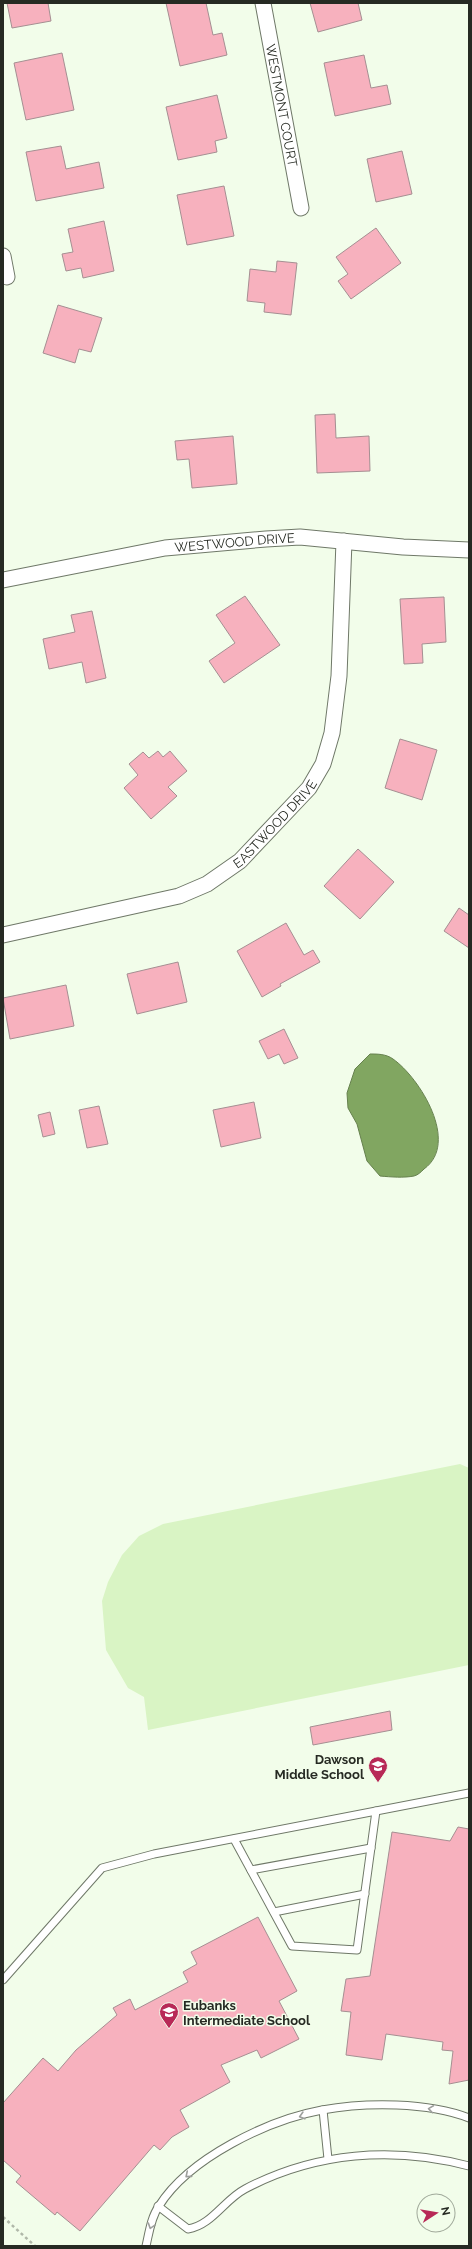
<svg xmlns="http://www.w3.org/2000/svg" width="472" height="2249" font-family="Raleway,sans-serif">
<rect width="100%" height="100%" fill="#f2fdea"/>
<!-- green -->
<path fill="#d9f4c4" d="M460 1464 469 1468V1665L148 1730 144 1697 128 1688 106 1650 102 1601 108 1582 122 1555 139 1536 163 1524Z"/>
<!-- water -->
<path fill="#81a661" stroke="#66814e" d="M370 1054C378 1054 386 1054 393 1059 420 1078 460 1143 424 1169 421 1172 418 1175 414 1176 404 1178 391 1177 380 1176L367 1161 357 1124 348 1108 347 1093 355 1069Z"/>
<!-- building -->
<g fill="#f7b1be" stroke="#a58f92">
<path d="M7 3H48L51 21 12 28Z"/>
<path d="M166 3H206L213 35 222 33 227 55 180 66Z"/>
<path d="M310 3H358L362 20 318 32Z"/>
<path d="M62 53 74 110 26 120 14 63Z"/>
<path d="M364 55 371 88 387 85 391 104 335 116 324 63Z"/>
<path d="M217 95 227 138 215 141 217 152 178 160 166 107Z"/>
<path d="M61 146 66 169 99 162 104 188 36 201 26 152Z"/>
<path d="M402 151 412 194 376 202 367 159Z"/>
<path d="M224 186 234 236 187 245 177 195Z"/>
<path d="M104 221 114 271 83 278 81 268 66 271 62 254 73 252 68 229Z"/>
<path d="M376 228 401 263 351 299 338 281 348 274 336 257Z"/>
<path d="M277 261 297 263 291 315 264 312 265 303 247 301 250 269 276 272Z"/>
<path d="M58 305 102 318 91 352 79 349 75 363 43 353Z"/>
<path d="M335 414 336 438 369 436 370 471 317 473 315 415Z"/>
<path d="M233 436 237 484 192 488 189 459 177 460 175 441Z"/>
<path d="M245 596 280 645 224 683 209 661 235 643 216 615Z"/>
<path d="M444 597 446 642 422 644 423 663 404 664 400 599Z"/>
<path d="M92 611 106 678 86 683 82 662 49 669 43 639 75 632 71 615Z"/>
<path d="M400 739 437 750 422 800 385 788Z"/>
<path d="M158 751 163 757 170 751 187 771 168 787 177 796 151 819 124 788 138 775 129 764 143 752 149 758Z"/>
<path d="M358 849 394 882 360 919 324 886Z"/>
<path d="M459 908 469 915V948L444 931Z"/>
<path d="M286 923 304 955 313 950 320 962 280 984 281 986 262 997 237 951Z"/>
<path d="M178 962 187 1002 137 1014 127 974Z"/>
<path d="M66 985 74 1026 10 1039 3 998Z"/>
<path d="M284 1029 298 1058 284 1064 279 1054 268 1059 259 1041Z"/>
<path d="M254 1102 261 1138 221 1147 213 1110Z"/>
<path d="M99 1106 108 1144 87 1148 79 1110Z"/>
<path d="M50 1112 55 1134 43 1137 38 1115Z"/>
<path d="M390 1711 392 1730 313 1745 310 1727Z"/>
<path d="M458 1827 469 1829V2080L449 2084 453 2051 442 2050 443 2042 386 2034 382 2060 346 2055 351 2012 341 2011 346 1979 370 1976 392 1832 450 1841Z"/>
<path d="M258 1917 297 1991 279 2001 299 2039 261 2058 257 2050 221 2065 230 2082 180 2110 189 2127 172 2137 160 2150 154 2145 80 2231 57 2212 55 2215 16 2182 21 2176 3 2160V2103L43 2058 58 2071 76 2050 117 2015 113 2008 130 1999 135 2010 188 1982 183 1972 197 1964 191 1952Z"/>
</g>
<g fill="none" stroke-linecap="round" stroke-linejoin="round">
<defs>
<g id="service">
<path d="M234 1839 292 1946 357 1950 376 1811"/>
<path d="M251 1870 371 1848"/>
<path d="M274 1912 365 1894"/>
<path d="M3 1980 102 1868 154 1854 469 1793"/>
<path d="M323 2110 328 2159"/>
<path d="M158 2206 188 2229C212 2225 224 2200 245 2189 315 2152 393 2146 469 2166"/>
<path d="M146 2246C149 2233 151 2217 159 2206 189 2158 268 2120 322 2110 366 2102 428 2102 469 2118"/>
</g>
<g id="minor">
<path id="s1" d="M263 3 301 208"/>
<path d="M3 256 7 277"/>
<path id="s2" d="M3 580 165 548 266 539 300 537 403 547 469 550"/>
<path id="s3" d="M3 935 179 896 207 884 240 861 309 788 323 764 332 733 339 676 344 541"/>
</g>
</defs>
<!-- service casing -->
<use href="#service" stroke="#6f7868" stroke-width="9"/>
<!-- minor casing -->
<use href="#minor" stroke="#6f7868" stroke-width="17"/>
<!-- path -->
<path stroke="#b0b8a9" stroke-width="2.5" stroke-dasharray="3 3" stroke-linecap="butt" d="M3 2217 35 2246"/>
<!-- service -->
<use href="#service" stroke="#fff" stroke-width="7"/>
<!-- minor -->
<use href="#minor" stroke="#fff" stroke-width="15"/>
</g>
<!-- one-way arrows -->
<defs><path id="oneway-chevron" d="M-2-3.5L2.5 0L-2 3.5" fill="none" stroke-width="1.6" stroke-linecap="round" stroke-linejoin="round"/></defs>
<g stroke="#9d9f9c">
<use href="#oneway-chevron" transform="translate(431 2109) rotate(-172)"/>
<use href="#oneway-chevron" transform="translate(302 2116) rotate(164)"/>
<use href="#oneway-chevron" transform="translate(188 2175) rotate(140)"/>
<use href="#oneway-chevron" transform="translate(151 2226) rotate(108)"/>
</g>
<!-- icons -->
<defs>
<symbol id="school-pin" viewBox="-11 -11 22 30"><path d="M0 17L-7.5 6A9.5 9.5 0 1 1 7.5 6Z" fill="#b82957" stroke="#f2fdea"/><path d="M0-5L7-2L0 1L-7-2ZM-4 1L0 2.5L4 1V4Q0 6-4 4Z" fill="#fff"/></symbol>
</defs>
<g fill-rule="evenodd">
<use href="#school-pin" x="367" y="1755" width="22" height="30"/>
<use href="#school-pin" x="158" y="2001" width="22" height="30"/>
</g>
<g text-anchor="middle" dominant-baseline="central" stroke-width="3" stroke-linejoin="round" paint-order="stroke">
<!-- street labels -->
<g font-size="13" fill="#262a23" stroke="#f2fdea">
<text stroke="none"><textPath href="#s1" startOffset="104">WESTMONT COURT</textPath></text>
<text stroke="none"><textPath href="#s2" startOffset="235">WESTWOOD DRIVE</textPath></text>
<text stroke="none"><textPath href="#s3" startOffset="302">EASTWOOD DRIVE</textPath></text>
</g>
<!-- poi labels -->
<g font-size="13" font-weight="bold" fill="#262a23" stroke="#f2fdea" text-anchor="end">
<text x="364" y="1759">Dawson<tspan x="364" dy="15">Middle School</tspan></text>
<text x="183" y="2005" text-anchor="start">Eubanks<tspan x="183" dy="15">Intermediate School</tspan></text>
</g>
</g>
<!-- border -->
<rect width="472" height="2249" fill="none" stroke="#262a23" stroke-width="8"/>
<!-- north arrow -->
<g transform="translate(436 2213) rotate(78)"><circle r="19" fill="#f2fdea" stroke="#a0a99a"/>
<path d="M0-3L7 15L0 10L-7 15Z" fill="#b82957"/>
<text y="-6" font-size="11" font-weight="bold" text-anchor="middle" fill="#262a23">N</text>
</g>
</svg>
